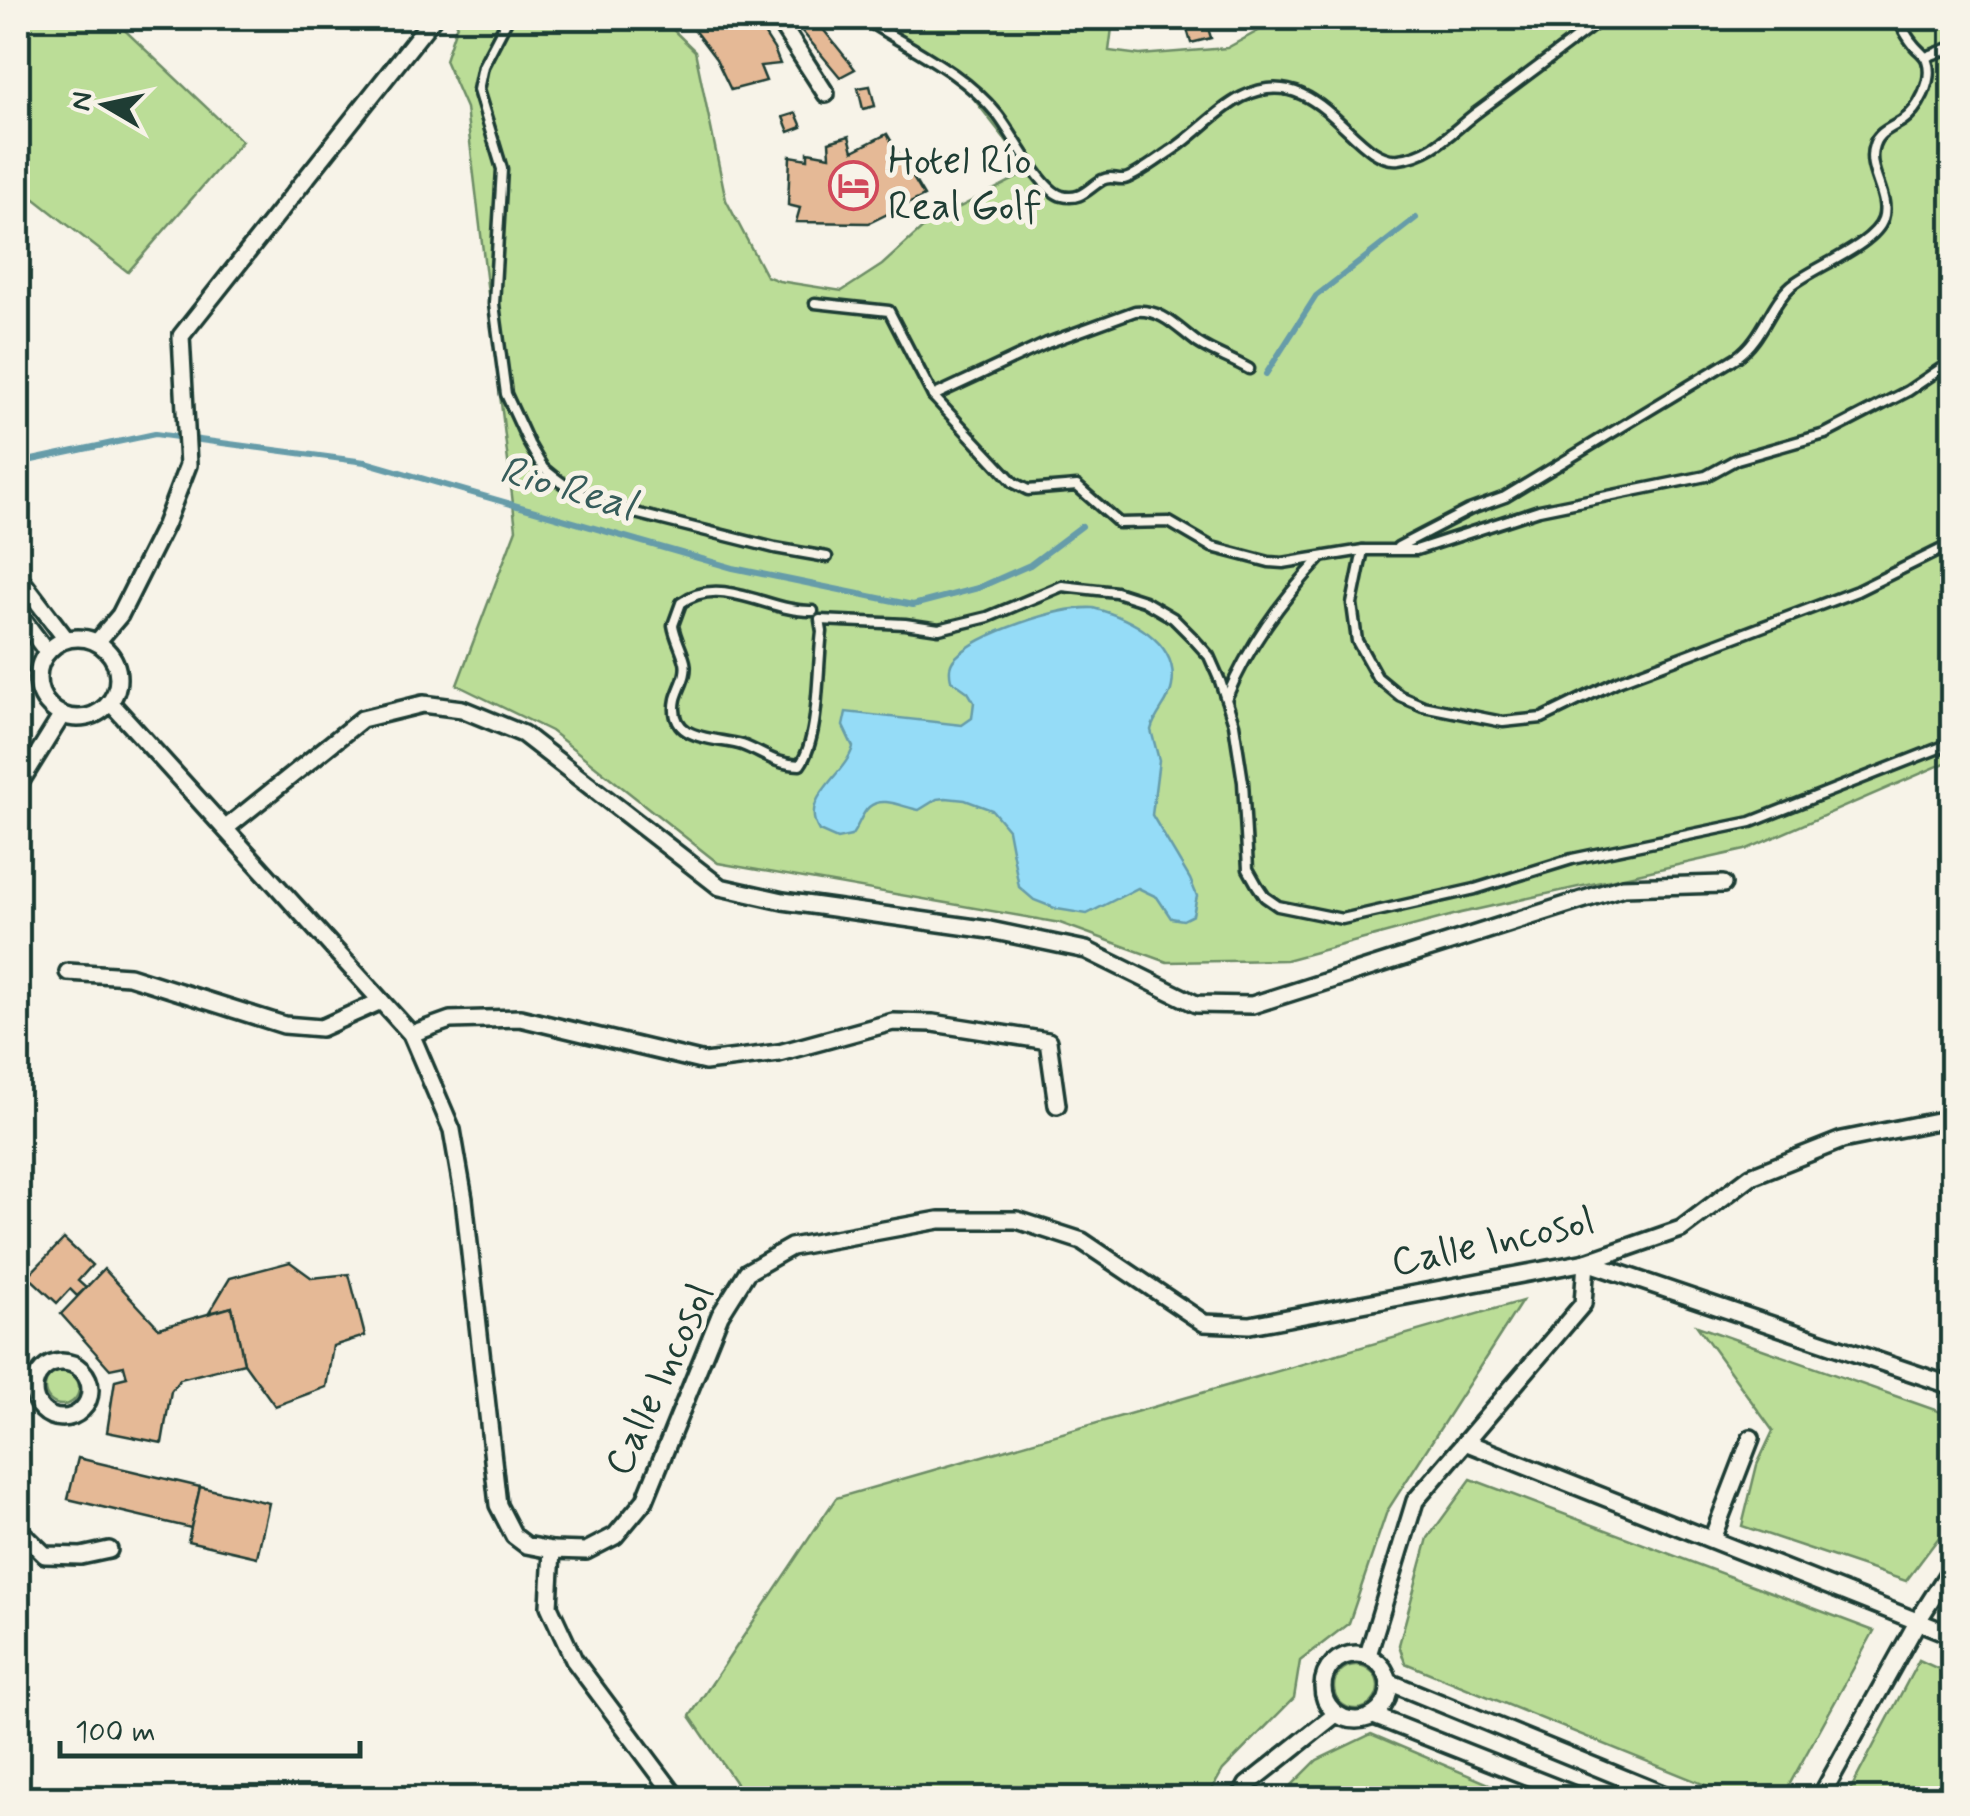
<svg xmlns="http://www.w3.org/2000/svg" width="1970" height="1816" font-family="Mynerve,sans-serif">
<rect width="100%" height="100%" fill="#f7f3e8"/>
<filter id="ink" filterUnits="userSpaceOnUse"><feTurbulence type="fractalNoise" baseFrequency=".01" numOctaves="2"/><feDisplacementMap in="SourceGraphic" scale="20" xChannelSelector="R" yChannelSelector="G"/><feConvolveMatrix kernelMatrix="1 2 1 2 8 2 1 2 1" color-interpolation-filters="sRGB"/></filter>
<g filter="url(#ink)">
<!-- green -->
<g fill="#bbdd97" stroke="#6d8d66" stroke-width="2.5">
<path d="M18 18H112L242 141 128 272 18 186Z"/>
<path d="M459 18H661L695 51 726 200 766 276 779 281 842 291 882 265 927 224 1030 171 963 85 859 18H1074L1080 22 1112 28 1109 51 1140 55 1227 48 1282 18H1952V760L1745 850 1461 913 1286 960 1167 962 1060 923 718 863 551 731 457 685 516 529 466 108 445 60Z"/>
<path d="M1522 1301 1387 1511 1349 1623 1300 1661 1294 1698 1223 1770 1207 1798H746L690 1716 836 1498Z"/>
<path d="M1697 1326 1952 1416V1520L1906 1581 1742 1526 1757 1465 1773 1431Z"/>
<circle cx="62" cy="1388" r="17"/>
<path d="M1471 1479 1874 1631 1782 1798H1737L1405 1663 1399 1645 1428 1538Z"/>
<path d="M1919 1660 1952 1675V1798H1846Z"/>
<circle cx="1356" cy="1687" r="22"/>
<path d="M1371 1734 1522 1798H1279L1317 1760Z"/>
</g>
<!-- water -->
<path fill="#95dcf7" stroke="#669ca9" stroke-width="2.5" d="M1093 608C1127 617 1180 641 1172 686 1170 702 1155 714 1151 730L1159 760 1152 815 1190 879 1197 896 1193 915 1183 920 1171 918 1157 897 1138 888 1087 914 1057 909 1034 900 1019 887 1008 829 992 810 965 800 946 798 937 799 919 810C904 808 883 795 869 807 861 814 858 828 851 836L837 839 819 831C798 798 845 776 853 747L843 726 846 712 962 725 972 718 974 702 968 692 951 680C949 671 949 664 956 657 980 633 1060 606 1093 608Z"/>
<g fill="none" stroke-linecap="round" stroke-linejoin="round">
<!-- stream -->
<g stroke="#669ca9" stroke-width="6">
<path d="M1266 374 1316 296 1416 218"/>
<path d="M18 463 155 434 365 462 733 568 913 605 978 588 1030 565 1082 526"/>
</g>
</g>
<!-- building -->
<g fill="#e5b996" stroke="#1f3d34" stroke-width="2.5">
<path d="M685 18H754L774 49 780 64 760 66 766 81 731 90 716 59Z"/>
<path d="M791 18H814L855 69 840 77Z"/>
<path d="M1184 18H1205L1211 38 1191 43Z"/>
<path d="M870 86 875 106 863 109 858 88Z"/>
<path d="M796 113 802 127 789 132 783 117Z"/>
<path d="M887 134 924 196 869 223 796 222 800 208 788 205 790 156 808 159V152L830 156 829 142 849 136 853 151Z"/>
<path d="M64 1239 92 1265 78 1281 86 1288 77 1296 70 1289 57 1303 28 1276Z"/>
<path d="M290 1262 312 1278 349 1274 365 1336 333 1346 326 1387 275 1406 244 1363 232 1307 209 1313 230 1278Z"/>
<path d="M104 1269 159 1328 232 1307 244 1363 180 1379 171 1391 162 1443 107 1432 115 1380 127 1377 124 1366 110 1369 61 1314Z"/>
<path d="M78 1458 200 1487 191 1528 68 1499Z"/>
<path d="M200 1487 269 1503 257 1557 188 1541Z"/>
</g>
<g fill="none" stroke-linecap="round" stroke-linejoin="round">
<defs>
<g id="lane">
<path d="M508 18 483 66 478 90 502 169 494 304 506 394 529 444 543 468 554 477 570 489 607 506 775 548 827 557"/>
<path d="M863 18C910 49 961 70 997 114 1012 132 1041 191 1062 196 1081 201 1088 188 1102 180 1111 175 1115 180 1124 179 1133 178 1160 158 1169 152 1195 136 1216 110 1242 97 1320 58 1353 165 1399 159 1433 155 1451 132 1476 113 1519 81 1561 50 1603 18"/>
<path d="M1926 57 1952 47"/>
<path d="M815 303 889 311 933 396 1047 343 1135 311C1163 309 1177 328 1198 343 1213 353 1232 359 1249 369"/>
<path d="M933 396 1014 483 1028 490 1077 486 1119 523 1169 522 1212 547 1269 562 1283 563 1363 550H1416L1539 510 1706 476 1737 459 1825 434 1908 391 1952 361"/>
<path d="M1398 547 1469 510 1505 497 1737 357C1763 339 1770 304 1792 285 1814 267 1875 245 1883 219 1891 195 1865 170 1874 145 1878 132 1891 128 1902 121 1918 110 1934 81 1927 61 1925 54 1917 50 1913 44 1906 36 1902 26 1897 18"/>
<path d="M1363 550 1352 604 1357 641 1377 677 1400 696 1423 706 1503 722 1542 718 1618 681 1857 591 1952 544"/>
<path d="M813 611C770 613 721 573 681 603L673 625C675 638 682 649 685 662 688 675 679 687 676 699 667 742 715 737 742 745 764 753 773 764 800 765 820 737 817 669 822 632L820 620 905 624 939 629 988 617 1062 586 1116 592 1144 601 1173 618 1191 636 1209 656 1220 681 1234 724 1243 782 1248 869 1257 885 1265 897 1278 906 1342 919 1475 889 1572 859 1751 822 1952 743"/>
<path d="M1226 699C1249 645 1280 602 1320 559"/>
</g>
<g id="street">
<path d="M777 18 826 94"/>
<path d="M18 576 66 639"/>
<path d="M18 613 47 652"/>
<circle cx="78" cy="678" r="40"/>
<path d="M97 642 120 615 165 525 188 465 181 336 433 18"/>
<path d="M110 702 411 1034 452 1130 464 1199 498 1505 514 1536 526 1545 552 1550 586 1551 615 1536 645 1500 720 1315 747 1272 791 1247 939 1220H1017L1082 1241 1204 1323 1250 1325 1586 1262 1681 1229 1751 1176 1842 1140 1952 1118"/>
<path d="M18 786 62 715"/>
<path d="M226 828 362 719 423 704 462 709 523 734 720 887 783 901 990 930 1086 950 1196 1004 1252 1005 1623 887 1723 884"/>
<path d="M68 972 129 976 284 1025 321 1028 381 1001"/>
<path d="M411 1034 450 1020 520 1018 705 1062 779 1053 893 1022 933 1023 1048 1041 1057 1105"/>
<circle cx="62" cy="1390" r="28"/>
<path d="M1465 1442 1952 1635"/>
<path d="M18 1529 45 1555 81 1556 109 1550"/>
<path d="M1712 1539 1751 1438"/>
<path d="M552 1550 549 1606 574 1660 677 1798"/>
<circle cx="1356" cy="1687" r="33"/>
<path d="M1368 1655 1415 1501 1583 1304 1586 1262 1952 1386"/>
<path d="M1389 1682 1672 1798"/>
<path d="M1374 1716 1582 1798"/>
<path d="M1240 1798 1247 1785 1336 1714"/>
<path d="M1820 1798 1919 1619 1952 1567"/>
</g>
</defs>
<!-- lane casing -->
<use href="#lane" stroke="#1f3d34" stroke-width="15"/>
<!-- street casing -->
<use href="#street" stroke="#1f3d34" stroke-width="22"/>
<!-- lane -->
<use href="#lane" stroke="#f7f3e8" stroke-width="8"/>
<!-- street -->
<use href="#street" stroke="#f7f3e8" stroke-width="15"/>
</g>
</g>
<!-- icons -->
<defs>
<symbol id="hotel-ring" viewBox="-11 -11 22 22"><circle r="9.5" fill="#f7f3e8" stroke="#d1495b" stroke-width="1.5"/><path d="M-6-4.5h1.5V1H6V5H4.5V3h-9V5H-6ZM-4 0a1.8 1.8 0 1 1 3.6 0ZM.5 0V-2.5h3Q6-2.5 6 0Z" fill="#d1495b"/></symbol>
</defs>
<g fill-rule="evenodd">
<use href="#hotel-ring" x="826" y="158" width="55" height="55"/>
</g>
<g text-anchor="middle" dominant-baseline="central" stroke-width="10" stroke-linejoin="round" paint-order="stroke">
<!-- poi labels -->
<g font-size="40" fill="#1f3d34" stroke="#f7f3e8" text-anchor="start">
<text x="888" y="162">Hotel Río<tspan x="888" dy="46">Real Golf</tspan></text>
</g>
<!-- street labels -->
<g font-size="40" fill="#1f3d34" stroke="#f7f3e8">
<text transform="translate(1493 1243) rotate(-12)">Calle Incosol</text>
<text transform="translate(661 1380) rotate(-65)">Calle Incosol</text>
</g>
<!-- water labels -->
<g font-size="42" font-style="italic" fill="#375d5b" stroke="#f7f3e8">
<text transform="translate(567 489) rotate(16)">Rio Real</text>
</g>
</g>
<!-- margin -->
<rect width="1970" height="1816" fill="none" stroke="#f7f3e8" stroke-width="60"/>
<rect x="30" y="30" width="1910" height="1756" fill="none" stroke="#1f3d34" stroke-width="4" filter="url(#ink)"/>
<!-- north arrow -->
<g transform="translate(105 105) rotate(279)" stroke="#f7f3e8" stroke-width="8" paint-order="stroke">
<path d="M0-8L18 38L0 25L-18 38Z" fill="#1f3d34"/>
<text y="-15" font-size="28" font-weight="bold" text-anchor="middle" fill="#1f3d34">N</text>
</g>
<!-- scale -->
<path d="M60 1741v15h300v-15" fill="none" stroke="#1f3d34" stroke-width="5"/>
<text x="75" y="1741" font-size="30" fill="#1f3d34" stroke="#f7f3e8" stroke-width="8" paint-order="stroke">100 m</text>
</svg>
